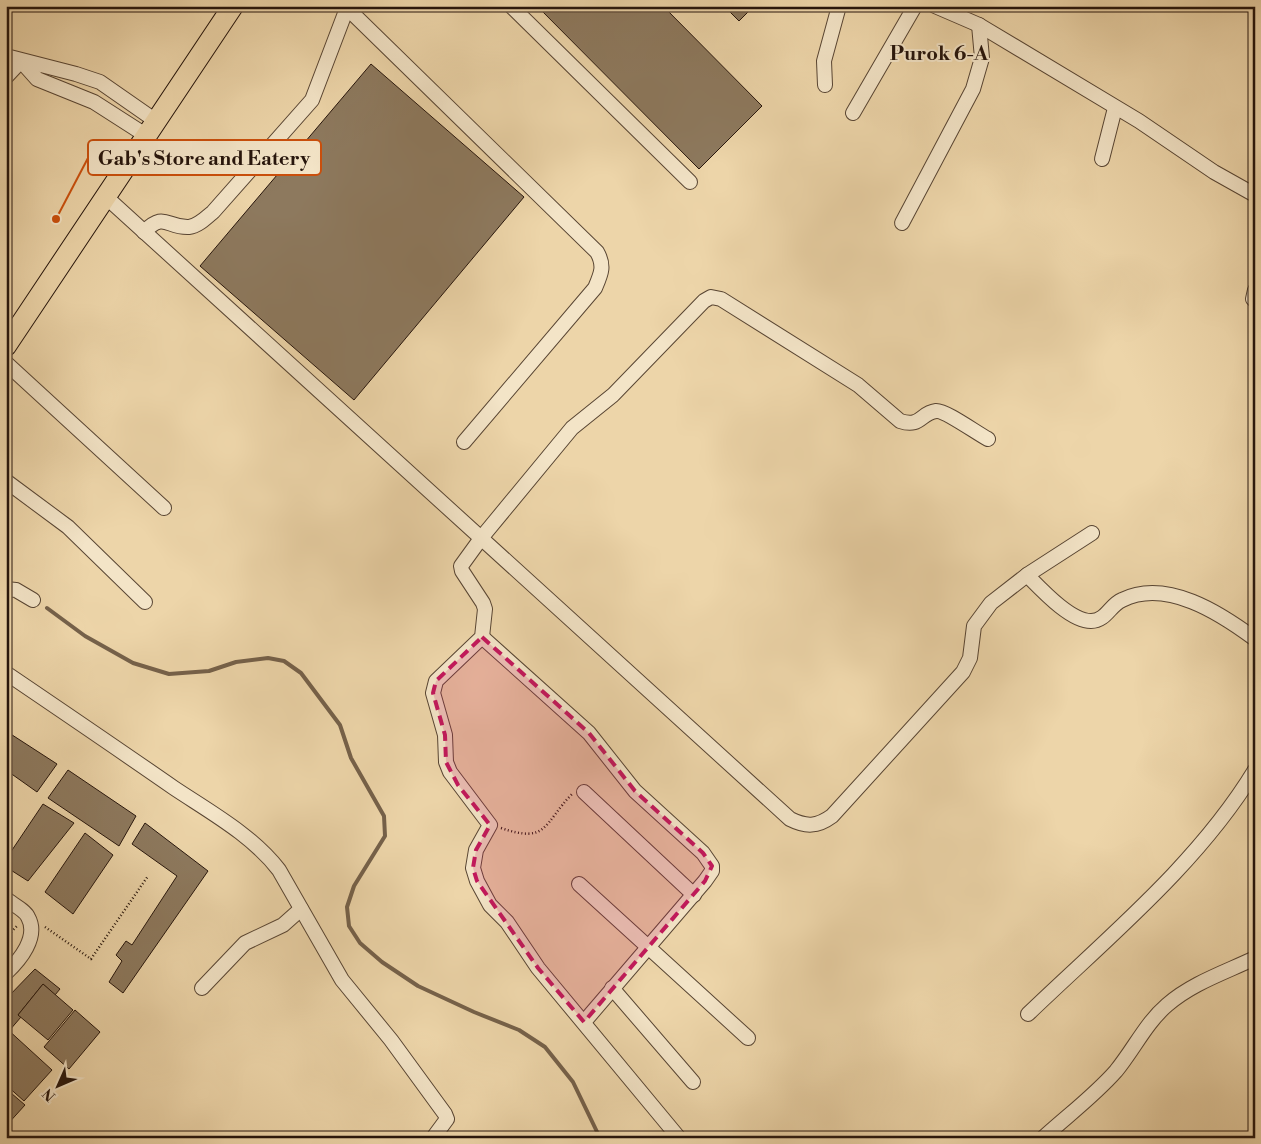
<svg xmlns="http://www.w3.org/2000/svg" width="1261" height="1144" font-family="'Libre Bodoni',serif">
<rect width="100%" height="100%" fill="#edd5a9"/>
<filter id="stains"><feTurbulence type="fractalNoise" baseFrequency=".004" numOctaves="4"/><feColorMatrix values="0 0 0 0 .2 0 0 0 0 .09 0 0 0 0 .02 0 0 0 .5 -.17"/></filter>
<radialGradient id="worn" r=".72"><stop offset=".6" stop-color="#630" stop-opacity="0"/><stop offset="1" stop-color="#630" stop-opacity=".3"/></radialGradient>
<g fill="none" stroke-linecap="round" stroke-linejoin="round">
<!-- stream -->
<path stroke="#75614a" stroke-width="4" d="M47 608 85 636 133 663 169 674 209 671 236 662 268 658 284 661 301 673 340 725 351 758 384 816 385 836 354 886 347 907 349 926 360 943 382 962 418 986 474 1012 519 1030 545 1047 573 1082 600 1138"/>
</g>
<!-- building -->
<g fill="#8d795e" stroke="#26150c">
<path d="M537 6H663L762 106 699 169Z"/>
<path d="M724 6H754L739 21Z"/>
<path d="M371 64 524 197 354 400 200 266Z"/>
<path d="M6 731 57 764 37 792 6 770Z"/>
<path d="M68 770 136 816 119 846 48 798Z"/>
<path d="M43 804 74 823 28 881 6 867V859Z"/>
<path d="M145 823 208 871 123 993 109 982 122 961 116 955 126 941 132 945 177 876 132 844Z"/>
<path d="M85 833 113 855 73 914 45 892Z"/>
<path d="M35 969 60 989 55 995 43 984 18 1015 21 1017 9 1031 6 1028V999Z"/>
<path d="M43 984 73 1010 48 1040 18 1015Z"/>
<path d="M75 1010 100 1032 69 1069 44 1047Z"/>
<path d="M6 1028 52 1070 24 1101 6 1085Z"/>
<path d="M11 1093 25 1105 6 1126V1099Z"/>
</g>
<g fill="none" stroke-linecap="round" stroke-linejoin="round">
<defs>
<g id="minor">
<path d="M345 6 597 252C605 266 601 274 595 288L464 442"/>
<path d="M511 6 690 182"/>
<path d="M935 6 979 25 1139 121 1214 172 1255 195"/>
<path d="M6 56 76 74 100 82 156 121"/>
<path d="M21 61 37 79 94 102 147 136"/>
<path d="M6 77 21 61"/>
<path d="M825 85 824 61 839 6"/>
<path d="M853 113 915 6"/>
<path d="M1102 159 1115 108"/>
<path d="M106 197 790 819C806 827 817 827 832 816L963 672 970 658 974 626 991 603 1027 575 1092 533"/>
<path d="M902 223 973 89 982 58 979 25"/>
<path d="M144 232C165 211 166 228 189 227 198 226 206 218 213 212L312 100 347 8"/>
<path d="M1253 299 1255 290"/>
<path d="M6 363 164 508"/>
<path d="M6 481 68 527 145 602"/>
<path d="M1027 575C1041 589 1070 621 1091 621 1106 621 1110 605 1122 600 1166 578 1220 613 1255 639"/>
<path d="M6 589 16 590 33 600"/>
<path d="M482 637 589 733 635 791 703 853 712 866V871L705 881 584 1022"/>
<path d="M6 673C62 711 118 749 174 788 210 812 252 835 279 870L342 980 391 1040 445 1114 447 1119 433 1138"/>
<path d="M584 792 694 895"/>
<path d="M579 884 748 1038"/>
<path d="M6 899C12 904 25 910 28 917 39 937 20 960 6 973"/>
<path d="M202 988 245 943 283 925 301 909"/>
<path d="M612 988 693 1082"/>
<path d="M1028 1014C1107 938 1198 864 1255 770"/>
<path d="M679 1138 538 968 507 922 490 905 477 881 473 868 476 850 490 825 450 772 446 762 445 735 433 693 436 681 482 637 485 609 483 603 462 571 461 566 482 537 572 428 613 395 704 301 711 297 721 299 858 385 900 421C921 428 920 413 936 411 945 410 978 434 988 439"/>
<path d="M1043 1138C1067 1116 1094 1096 1116 1071 1134 1049 1146 1023 1167 1005 1192 983 1226 972 1255 958"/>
</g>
<path id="highway" d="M6 346 233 6"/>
</defs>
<!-- minor casing -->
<use href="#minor" stroke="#584533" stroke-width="16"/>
<!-- highway casing -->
<use href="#highway" stroke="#26150c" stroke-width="22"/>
<!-- path -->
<g stroke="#26150c" stroke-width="2.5" stroke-dasharray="1 2.5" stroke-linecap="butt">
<path d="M501 828C548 844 543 824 572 794"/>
<path d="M45 927 91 959 148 876"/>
<path d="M6 937 17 926"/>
</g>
<!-- minor -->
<use href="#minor" stroke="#f3e4c7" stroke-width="14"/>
<!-- highway -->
<use href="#highway" stroke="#edd5a9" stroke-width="20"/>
</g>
<!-- marked area -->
<path fill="#c2185b" fill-opacity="0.2" stroke="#c2185b" stroke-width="4" stroke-dasharray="10 6" stroke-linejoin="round" d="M482 637 589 733 635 791 703 853 712 866 705 881 584 1022 538 968 477 881 473 868 476 850 490 825 458 785 446 762 445 735 433 693 436 681Z"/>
<g text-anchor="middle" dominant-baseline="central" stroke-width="4" stroke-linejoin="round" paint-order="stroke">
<!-- neighbourhood labels -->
<g font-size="20" font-weight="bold" fill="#26150c" stroke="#f3e4c7">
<text x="939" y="54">Purok 6-A</text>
</g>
</g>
<!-- callouts -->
<path fill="none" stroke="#cb4f0c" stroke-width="2" d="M56 219L88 158"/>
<circle fill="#cb4f0c" stroke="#f3e4c7" stroke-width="2" cx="56" cy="219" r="5"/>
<rect fill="#f3e4c7" stroke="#cb4f0c" stroke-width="2" x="88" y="140" width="233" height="35" rx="5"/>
<g font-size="20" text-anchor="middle" font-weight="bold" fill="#26150c">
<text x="204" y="165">Gab's Store and Eatery</text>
</g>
<!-- margin -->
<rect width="1261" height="1144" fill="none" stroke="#edd5a9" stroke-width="25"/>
<rect x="8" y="8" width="1246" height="1129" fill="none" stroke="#26150c" stroke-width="2.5"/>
<rect x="12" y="12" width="1236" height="1119" fill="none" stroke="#26150c"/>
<!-- north arrow -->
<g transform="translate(58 1086) rotate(225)" stroke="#f3e4c7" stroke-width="4" paint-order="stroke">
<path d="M0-4L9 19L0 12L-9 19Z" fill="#26150c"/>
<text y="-8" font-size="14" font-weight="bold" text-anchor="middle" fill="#26150c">N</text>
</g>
<rect width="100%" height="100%" filter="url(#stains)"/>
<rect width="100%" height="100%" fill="url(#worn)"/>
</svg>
